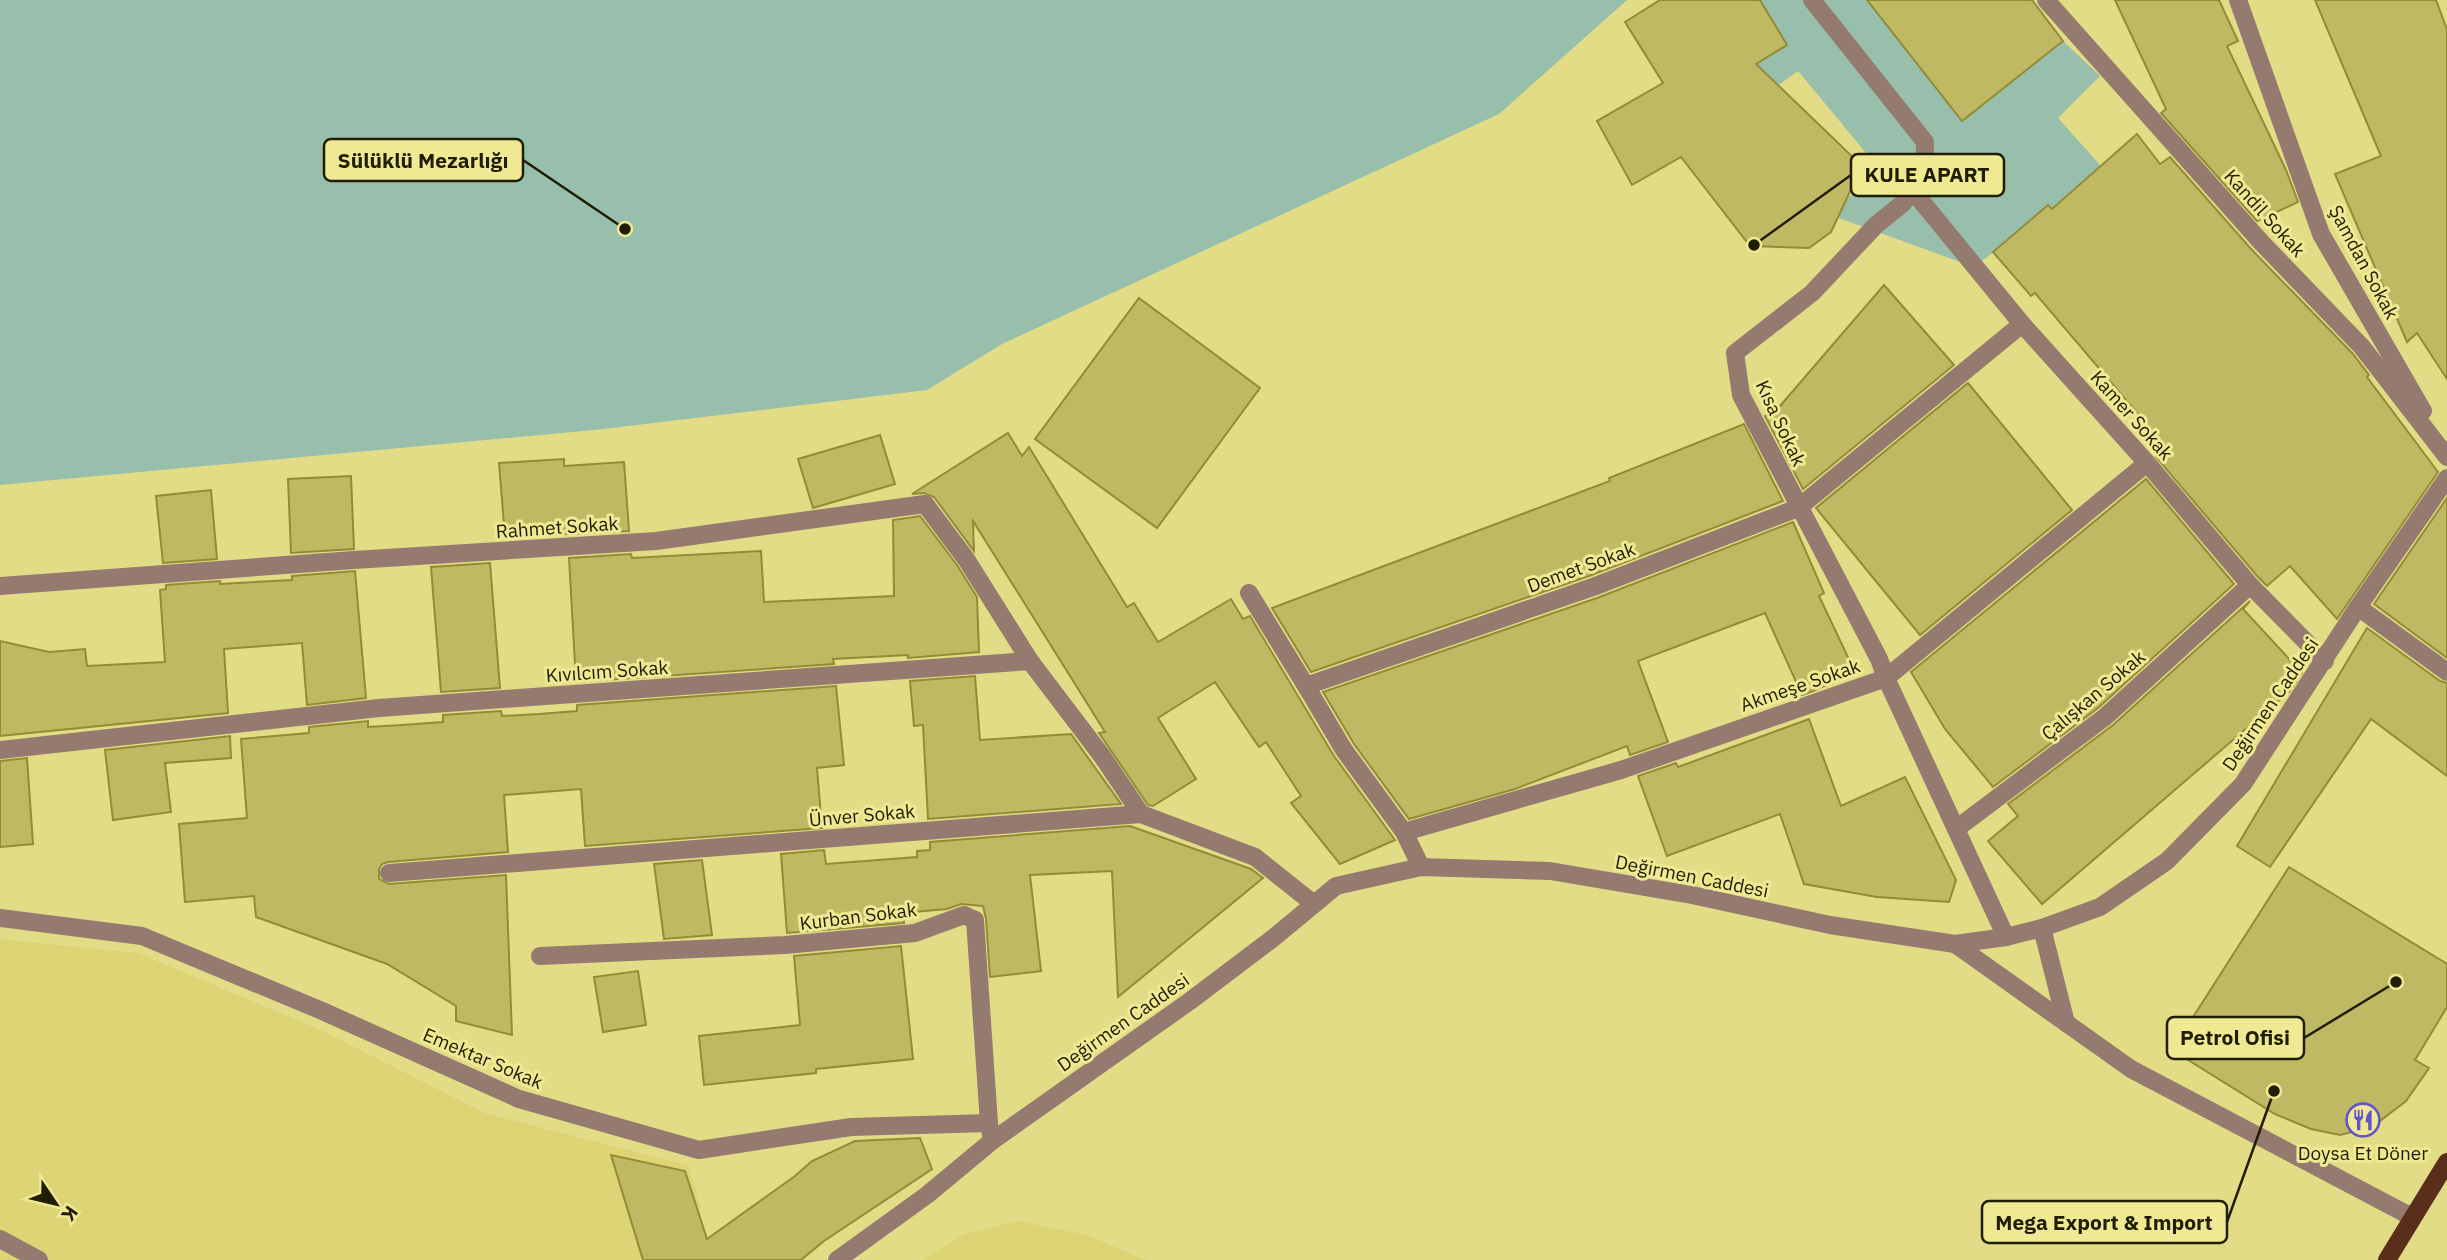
<svg xmlns="http://www.w3.org/2000/svg" width="2447" height="1260" font-family="'IBM Plex Sans',sans-serif">
<rect width="100%" height="100%" fill="#e3dc86"/>
<!-- built -->
<g fill="#dcd475">
<path d="M0 939 138 953 323 1031 484 1113 688 1165 701 1207 639 1260H0Z"/>
<path d="M1018 1221 1086 1235 1146 1260H922L964 1234Z"/>
</g>
<!-- green -->
<g fill="#98bfac">
<path d="M0 0H1627L1499 114 1002 344 927 390 595 430 0 485Z"/>
<path d="M1711 0H1867L1962 121 2063 41 2100 76 2058 118 2101 166 2062 200 1974 267 1828 214 1881 171 1798 71 1754 103Z"/>
</g>
<!-- building -->
<g fill="#c0b964" stroke="#938b35" stroke-width="2">
<path d="M1660 0H1760L1787 45 1756 64 1862 166 1831 232 1809 248 1750 246 1681 157 1632 185 1597 121 1663 83 1625 22Z"/>
<path d="M1867 0H2032L2063 41 1962 121Z"/>
<path d="M2115 0H2219L2238 41 2227 46 2286 170 2298 202 2257 221 2161 113 2166 109Z"/>
<path d="M2315 0H2436L2447 30V379L2417 333 2407 342 2335 174 2381 156Z"/>
<path d="M2137 134 2160 164 2170 157 2252 250 2353 354 2369 375 2367 377 2438 472 2337 619 2290 566 2267 586 2258 577 2156 457 2167 448 2035 293 2031 296 1993 252 2048 205 2052 209Z"/>
<path d="M1884 285 1954 365 1803 489 1765 416 1774 413Z"/>
<path d="M1139 298 1260 388 1157 528 1035 439Z"/>
<path d="M1968 383 2072 510 1920 635 1816 508Z"/>
<path d="M1744 424 1783 501 1589 576 1311 672 1272 608 1610 481 1609 478Z"/>
<path d="M1008 433 1022 456 1029 447 1127 607 1134 603 1158 642 1231 599 1243 619 1250 616 1334 756 1395 840 1340 864 1291 803 1301 796 1266 742 1259 747 1215 682 1158 718 1196 779 1153 806 1148 805 1099 733 1105 732 973 521 974 551 934 497 924 493 912 494Z"/>
<path d="M880 435 895 484 813 508 798 459Z"/>
<path d="M564 459V466L624 462 629 531 505 537 499 463Z"/>
<path d="M351 476 354 549 291 553 288 479Z"/>
<path d="M2146 479 2234 584 2098 708 1993 787 1945 729 1911 672Z"/>
<path d="M211 490 217 559 163 563 156 496Z"/>
<path d="M2447 498V658L2374 604Z"/>
<path d="M920 516 957 565 977 597 979 652 908 658V655L833 659 834 664 576 682 569 558 631 554 632 558 761 551 764 602 894 596 893 520Z"/>
<path d="M1793 522 1824 593 1819 596 1855 672 1813 691 1802 695 1765 613 1638 661 1668 742 1630 755 1627 746 1515 789 1409 819 1354 744 1323 692 1597 598Z"/>
<path d="M490 563 500 688 441 692 431 567Z"/>
<path d="M355 571 366 698 307 705 302 643 224 649 228 713 0 736V641L49 652 85 649 87 666 165 662 160 590 166 589V585L220 581V584L292 580V576Z"/>
<path d="M2250 601 2243 609 2302 673 2290 691 2042 904 1988 841 2018 816 2008 804 2113 725Z"/>
<path d="M2367 628 2440 681 2447 683V776L2371 719 2270 867 2237 846Z"/>
<path d="M975 676 980 740 1071 734 1121 804 928 819 923 725 914 726 910 681Z"/>
<path d="M836 686 844 765 817 768 822 828 585 846 581 789 504 795 508 852 388 862 382 864 379 869V879L389 884 506 875 512 1035 456 1021V1006L387 964 256 917 254 896 185 902 179 824 247 818 241 739 309 733V727L368 721V727L402 725 443 722V715L501 711 502 716 539 714 577 711V705Z"/>
<path d="M1809 719 1841 806 1905 777 1956 880 1949 902 1877 897 1804 884 1780 814 1667 856 1638 776 1676 763 1678 767Z"/>
<path d="M230 736 231 758 165 763 171 812 113 820 105 750Z"/>
<path d="M27 758 33 844 0 847V761Z"/>
<path d="M1130 826 1251 869 1263 878 1118 997 1112 871 1030 875 1041 971 990 977 986 919 983 906 961 904 947 909 903 913 904 923 787 933 781 854 824 850 826 864 917 857V851L930 850V842Z"/>
<path d="M702 860 712 935 664 939 654 864Z"/>
<path d="M2289 867 2447 964V1007L2415 1060 2429 1068 2406 1101 2372 1127 2340 1135 2311 1129 2275 1114 2172 1050Z"/>
<path d="M901 946 913 1059 816 1069V1073L704 1085 699 1036 800 1025 794 956Z"/>
<path d="M638 971 646 1025 603 1032 594 977Z"/>
<path d="M920 1138 932 1169 824 1241 801 1260H643L611 1155 685 1171 707 1239 795 1176 812 1161 855 1141Z"/>
</g>
<g fill="none" stroke-linecap="round" stroke-linejoin="round">
<!-- minor -->
<g stroke="#957a6f" stroke-width="18">
<path d="M1812 0 1925 142 1924 177 1902 204 1876 225 1812 293 1735 353 1741 395 1879 659 1886 678 2006 937"/>
<path d="M2046 0 2261 242 2362 347 2447 457"/>
<path d="M2238 0 2321 234 2423 411"/>
<path d="M1913 191 2022 324 2147 463 2250 585 2325 661"/>
<path d="M0 586 354 560 656 541 925 504 966 559 1030 661"/>
<path d="M1249 593 1306 686"/>
<path d="M2358 607 2447 672"/>
<path d="M0 750 379 708 1030 661 1102 756 1141 814"/>
<path d="M1956 829 2105 717 2250 585"/>
<path d="M1404 832 1621 770 1886 678 2147 463"/>
<path d="M1421 867 1404 832 1344 750 1306 686 1593 587 1798 508 2022 324"/>
<path d="M389 873 1141 814 1255 857 1314 904"/>
<path d="M0 918 142 936 320 1010 519 1099 699 1150 851 1127 989 1123 992 1141"/>
<path d="M2042 928 2066 1023"/>
<path d="M1955 944 2131 1069 2412 1217"/>
<path d="M540 956 785 945 915 933 964 915 975 920 989 1123"/>
<path d="M0 1239 39 1260"/>
<path d="M837 1260 927 1195 992 1141 1190 1001 1272 939 1336 886 1421 867 1550 871 1692 895 1830 925 1955 944 2006 937 2042 928 2100 907 2167 861 2243 784 2358 607 2447 478"/>
</g>
<!-- major -->
<path stroke="#592e1a" stroke-width="18" d="M2387 1260 2447 1162"/>
</g>
<!-- icons -->
<defs>
<symbol id="restaurant-ring" viewBox="-11 -11 22 22"><circle r="9.5" fill="#f0e993" stroke="#6353cc" stroke-width="1.5"/><path d="M-5-6h1v4h1v-4h1v4h1v-4h1v5L-1.5 .5V6h-2V.5L-5-1ZM5-6V6H3V1.5H1.5Q1.5-4 5-6Z" fill="#6353cc"/></symbol>
</defs>
<g fill-rule="evenodd">
<use href="#restaurant-ring" x="2344" y="1101" width="38" height="38"/>
</g>
<g text-anchor="middle" dominant-baseline="central" stroke-width="6" stroke-linejoin="round" paint-order="stroke">
<!-- street labels -->
<g font-size="19" fill="#1f1d03" stroke="#f0e993">
<text transform="translate(2265 213) rotate(48)">Kandil Sokak</text>
<text transform="translate(2364 262) rotate(62)">Şamdan Sokak</text>
<text transform="translate(2132 415) rotate(48)">Kamer Sokak</text>
<text transform="translate(1781 423) rotate(65)">Kısa Sokak</text>
<text transform="translate(557 527) rotate(-4)">Rahmet Sokak</text>
<text transform="translate(1581 567) rotate(-20)">Demet Sokak</text>
<text transform="translate(607 671) rotate(-4)">Kıvılcım Sokak</text>
<text transform="translate(1800 685) rotate(-19)">Akmeşe Sokak</text>
<text transform="translate(2093 695) rotate(-40)">Çalışkan Sokak</text>
<text transform="translate(2270 704) rotate(-56)">Değirmen Caddesi</text>
<text transform="translate(862 815) rotate(-5)">Ünver Sokak</text>
<text transform="translate(1692 876) rotate(11)">Değirmen Caddesi</text>
<text transform="translate(858 916) rotate(-7)">Kurban Sokak</text>
<text transform="translate(1123 1022) rotate(-35)">Değirmen Caddesi</text>
<text transform="translate(483 1058) rotate(23)">Emektar Sokak</text>
</g>
<!-- poi labels -->
<g font-size="19" fill="#1f1d03" stroke="#f0e993">
<text x="2363" y="1153">Doysa Et Döner</text>
</g>
</g>
<!-- callouts -->
<path fill="none" stroke="#1f1d03" stroke-width="2.5" d="M625 229L523 160M1754 245L1851 175M2396 982L2304 1038M2274 1091L2227 1222"/>
<g fill="#1f1d03" stroke="#f0e993" stroke-width="2.5">
<circle cx="625" cy="229" r="7"/>
<circle cx="1754" cy="245" r="7"/>
<circle cx="2396" cy="982" r="7"/>
<circle cx="2274" cy="1091" r="7"/>
</g>
<g fill="#f0e993" stroke="#1f1d03" stroke-width="2.5">
<rect x="324" y="139" width="199" height="42" rx="7"/>
<rect x="1851" y="154" width="153" height="42" rx="7"/>
<rect x="2167" y="1017" width="137" height="42" rx="7"/>
<rect x="1982" y="1201" width="245" height="42" rx="7"/>
</g>
<g font-size="21" text-anchor="middle" font-weight="bold" fill="#1f1d03">
<text x="423" y="168">Sülüklü Mezarlığı</text>
<text x="1927" y="182">KULE APART</text>
<text x="2235" y="1045">Petrol Ofisi</text>
<text x="2104" y="1230">Mega Export &amp; Import</text>
</g>
<!-- north arrow -->
<g transform="translate(56 1204) rotate(125)" stroke="#f0e993" stroke-width="5" paint-order="stroke">
<path d="M0-5L12 26L0 18L-12 26Z" fill="#1f1d03"/>
<text y="-10" font-size="19" font-weight="bold" text-anchor="middle" fill="#1f1d03">K</text>
</g>
</svg>
